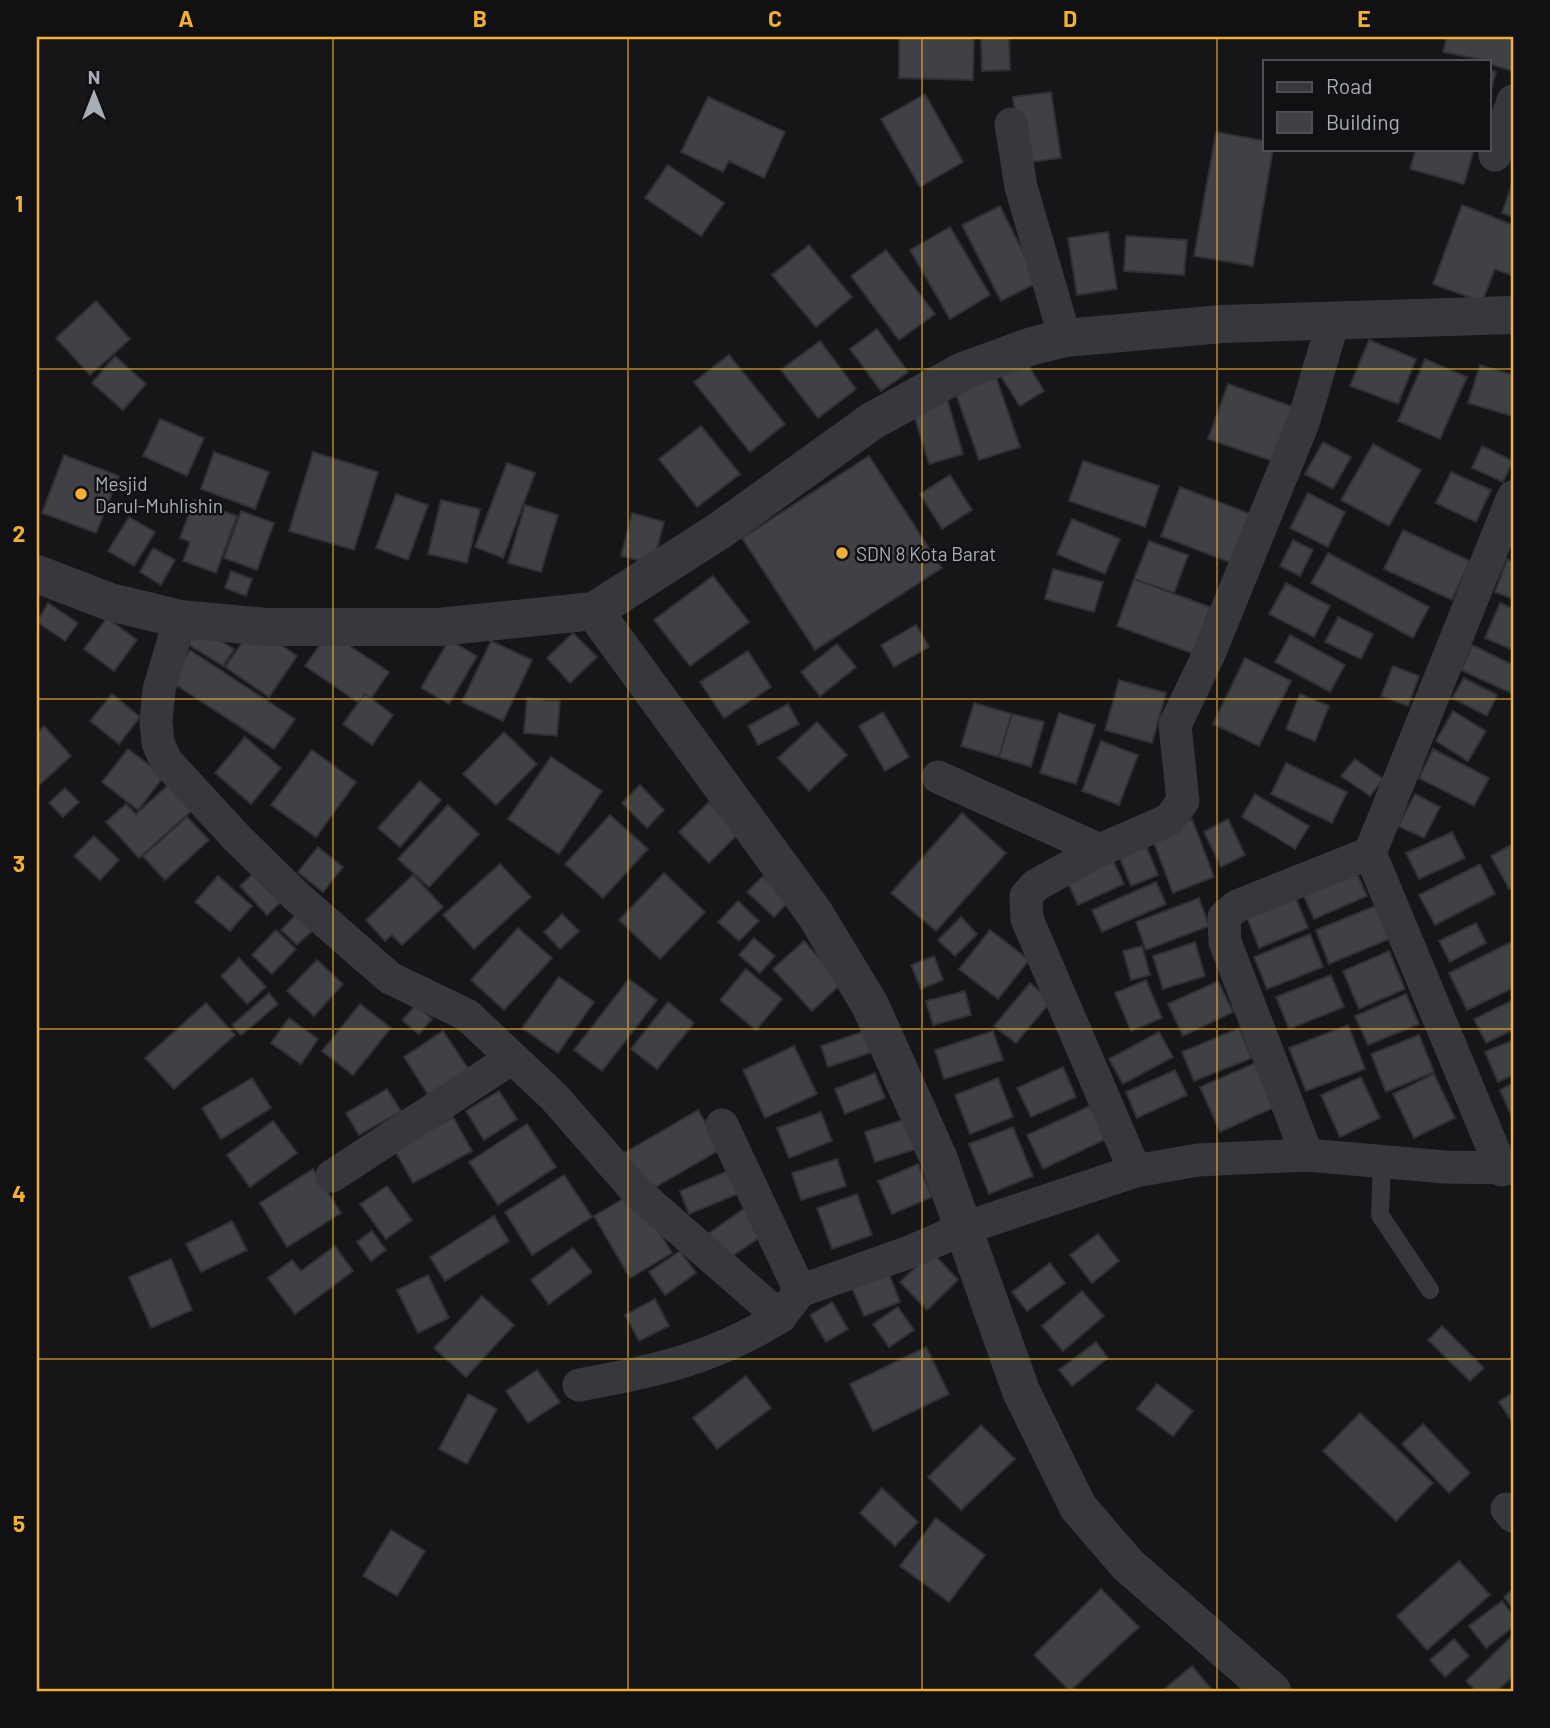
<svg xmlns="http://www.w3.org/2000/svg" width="1550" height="1728" font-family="Barlow,sans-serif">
<rect width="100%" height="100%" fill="#161618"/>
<!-- building -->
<g fill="#404145" stroke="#303034" stroke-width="2">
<path d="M899 37H974L973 80 899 78Z"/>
<path d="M981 37H1009L1010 70 982 71Z"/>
<path d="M1447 37H1513V71L1489 64V61L1443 52Z"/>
<path d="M1489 70 1496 72 1489 97Z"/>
<path d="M1051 92 1061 158 1023 163 1013 97Z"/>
<path d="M925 94 963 162 920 187 881 119Z"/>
<path d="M708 97 785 132 764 178 729 161 723 172 681 152Z"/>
<path d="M1216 132 1265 141V149H1273L1253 266 1194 256Z"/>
<path d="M1416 149H1474L1464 184 1410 169Z"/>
<path d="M668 165 724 203 701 236 645 198Z"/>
<path d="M1513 181V217L1502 213Z"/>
<path d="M1462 205 1513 225V276L1495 269 1482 302 1433 284Z"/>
<path d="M1000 206 1038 282 1001 301 962 225Z"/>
<path d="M950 227 990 295 950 319 910 250Z"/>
<path d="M1108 232 1117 289 1077 295 1068 238Z"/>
<path d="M1126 236 1187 240 1184 275 1124 271Z"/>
<path d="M809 245 852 297 816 327 772 275Z"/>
<path d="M886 250 935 314 899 340 851 276Z"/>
<path d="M96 301 130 339 90 375 56 338Z"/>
<path d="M877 329 908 372 881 391 850 349Z"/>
<path d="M1369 340 1416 359 1398 404 1350 386Z"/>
<path d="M820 341 856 389 818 418 781 370Z"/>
<path d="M729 355 785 424 750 452 694 382Z"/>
<path d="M115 356 146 384 123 410 92 383Z"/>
<path d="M1425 359 1467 377 1440 439 1398 421Z"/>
<path d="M1025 360 1044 391 1020 406 1000 375Z"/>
<path d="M1480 365 1513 375 1512 416 1468 403Z"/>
<path d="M996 377 1020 447 979 460 955 391Z"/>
<path d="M1228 384 1294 407 1275 462 1208 439Z"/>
<path d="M946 395 963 454 929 464 911 405Z"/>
<path d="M160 419 204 438 187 476 143 456Z"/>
<path d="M701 426 740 474 697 507 659 459Z"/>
<path d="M1323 442 1351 457 1333 489 1305 474Z"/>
<path d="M1373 444 1421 470 1389 526 1341 500Z"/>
<path d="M1482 446 1513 461 1503 482 1472 468Z"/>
<path d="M214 452 269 472 255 509 201 489Z"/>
<path d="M313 452 378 472 354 550 289 531Z"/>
<path d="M64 455 119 476 96 533 42 513Z"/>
<path d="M869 456 942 568 815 650 742 538Z"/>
<path d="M1083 461 1159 486 1145 527 1069 501Z"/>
<path d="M507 463 535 473 503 558 475 547Z"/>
<path d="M1451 472 1491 490 1476 522 1436 503Z"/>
<path d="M950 475 972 510 942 529 920 494Z"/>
<path d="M1180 487 1253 515 1234 564 1161 536Z"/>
<path d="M1308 493 1345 512 1328 547 1290 528Z"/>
<path d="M396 494 428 505 408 560 376 548Z"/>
<path d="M194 500 237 516 216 573 183 561 190 542 180 538Z"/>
<path d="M441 500 480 509 467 563 428 554Z"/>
<path d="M525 505 558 515 541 572 508 563Z"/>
<path d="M241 511 274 523 257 570 224 558Z"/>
<path d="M632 513 664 522 653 564 621 556Z"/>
<path d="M129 517 155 532 134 566 108 551Z"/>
<path d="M1072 519 1120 539 1105 574 1057 554Z"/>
<path d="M1403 530 1470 561 1452 600 1384 569Z"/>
<path d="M1293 540 1313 550 1300 576 1280 566Z"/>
<path d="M1149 541 1188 555 1174 593 1134 579Z"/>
<path d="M153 548 175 560 161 585 140 572Z"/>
<path d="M1328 553 1429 607 1413 638 1311 583Z"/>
<path d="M1507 559 1513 562V599L1495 592Z"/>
<path d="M1053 569 1103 582 1094 612 1045 599Z"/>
<path d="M231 571 252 579 246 596 225 588Z"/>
<path d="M713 576 749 622 690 666 654 620Z"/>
<path d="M1134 579 1210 607 1194 654 1117 626Z"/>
<path d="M1286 583 1330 606 1314 637 1269 614Z"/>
<path d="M48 603 78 623 65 641 37 622Z"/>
<path d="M1500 603 1513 609V650L1485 638Z"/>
<path d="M1338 617 1373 634 1361 659 1325 642Z"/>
<path d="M107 618 137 640 114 671 84 649Z"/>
<path d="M192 623 234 649 223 666 181 640Z"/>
<path d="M916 625 929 647 894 667 881 645Z"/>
<path d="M254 626 297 656 269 697 225 667Z"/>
<path d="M329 632 389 672 365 707 305 666Z"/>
<path d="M573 633 597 657 570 683 547 658Z"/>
<path d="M1290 635 1345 665 1330 692 1275 662Z"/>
<path d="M449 640 477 656 449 704 421 688Z"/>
<path d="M491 641 532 660 503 721 462 702Z"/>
<path d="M837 644 856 667 820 696 801 672Z"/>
<path d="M1472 645 1513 665V694L1461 670Z"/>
<path d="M190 650 295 719 274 749 170 681Z"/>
<path d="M748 651 771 687 724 718 700 682Z"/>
<path d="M1245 658 1291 681 1259 746 1213 724Z"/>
<path d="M1393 666 1419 676 1408 706 1381 696Z"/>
<path d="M1464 678 1497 695 1487 716 1452 698Z"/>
<path d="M1119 680 1166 693 1152 743 1105 730Z"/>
<path d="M112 694 140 717 119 744 90 721Z"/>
<path d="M365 694 393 715 372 745 343 724Z"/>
<path d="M1300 694 1329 706 1315 741 1286 729Z"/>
<path d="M527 698 560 701 557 736 524 733Z"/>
<path d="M974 703 1012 714 999 757 961 746Z"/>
<path d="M788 704 799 724 758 745 748 726Z"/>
<path d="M1453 711 1486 731 1468 761 1436 741Z"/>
<path d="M883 712 909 757 885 771 859 726Z"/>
<path d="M1059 713 1095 725 1076 784 1040 773Z"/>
<path d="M1012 714 1044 722 1031 767 999 757Z"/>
<path d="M817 722 847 755 809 791 778 758Z"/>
<path d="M44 726 71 756 38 786 37 733Z"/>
<path d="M504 732 537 764 496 805 463 774Z"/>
<path d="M245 737 281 768 251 804 215 773Z"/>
<path d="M1101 741 1138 755 1119 805 1082 791Z"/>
<path d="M128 749 164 776 138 810 102 782Z"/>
<path d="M1433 749 1489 778 1474 806 1419 778Z"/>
<path d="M312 750 356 782 316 837 271 805Z"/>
<path d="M551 757 602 791 559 854 508 819Z"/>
<path d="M1355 759 1383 779 1370 796 1341 776Z"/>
<path d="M1286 763 1347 792 1332 823 1271 794Z"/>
<path d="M176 778 199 804 139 858 106 822 126 804 136 814Z"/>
<path d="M420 781 441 800 400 847 378 828Z"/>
<path d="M640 785 664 810 647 828 622 803Z"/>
<path d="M65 788 79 802 63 817 49 803Z"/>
<path d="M1255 794 1309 826 1295 849 1242 817Z"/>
<path d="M1415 794 1440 807 1424 838 1398 826Z"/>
<path d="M709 802 739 833 709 863 679 832Z"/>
<path d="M448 805 479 834 429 887 398 859Z"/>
<path d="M962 813 1006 853 936 931 891 893Z"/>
<path d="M610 815 648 849 603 898 565 864Z"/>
<path d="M187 817 209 840 165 880 143 856Z"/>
<path d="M1192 819 1214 877 1173 893 1151 835Z"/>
<path d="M1228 819 1245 855 1221 867 1204 832Z"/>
<path d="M1452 832 1465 858 1419 879 1406 853Z"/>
<path d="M94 836 119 860 100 880 74 856Z"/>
<path d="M1143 838 1158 875 1131 886 1116 849Z"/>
<path d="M1513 844V887L1509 889 1491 856Z"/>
<path d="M318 847 343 867 323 892 298 872Z"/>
<path d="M1113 860 1124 884 1078 905 1067 881Z"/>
<path d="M500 864 531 897 474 949 443 915Z"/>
<path d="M1480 864 1495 894 1435 925 1419 895Z"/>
<path d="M1353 865 1367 896 1314 919 1300 887Z"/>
<path d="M258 869 285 898 267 915 240 886Z"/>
<path d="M664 873 705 912 660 959 619 920Z"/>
<path d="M413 875 443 907 402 945 392 935 385 941 366 920Z"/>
<path d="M218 876 252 906 230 931 195 902Z"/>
<path d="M763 876 789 901 774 917 747 892Z"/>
<path d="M1156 882 1166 904 1102 932 1092 910Z"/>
<path d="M1293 891 1308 928 1259 948 1244 910Z"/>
<path d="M1199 898 1209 926 1146 950 1136 922Z"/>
<path d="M738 901 759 921 739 941 718 922Z"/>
<path d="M1375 906 1389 939 1329 964 1316 930Z"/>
<path d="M299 912 315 928 297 945 281 930Z"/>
<path d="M562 914 579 931 560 949 544 932Z"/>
<path d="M961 917 977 934 955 956 938 940Z"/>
<path d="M1476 923 1486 943 1450 962 1439 941Z"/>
<path d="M518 928 552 958 504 1010 471 980Z"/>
<path d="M276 930 296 949 272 974 252 955Z"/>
<path d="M990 930 1029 960 998 999 959 969Z"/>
<path d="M1310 934 1323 967 1267 989 1254 957Z"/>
<path d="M754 938 775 956 760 973 739 955Z"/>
<path d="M804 941 842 983 812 1011 773 969Z"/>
<path d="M1513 941V988L1467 1010 1449 973Z"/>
<path d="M1195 942 1205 976 1163 989 1153 956Z"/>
<path d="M1142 946 1150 975 1131 980 1123 951Z"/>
<path d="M1389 951 1405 989 1359 1009 1343 971Z"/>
<path d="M934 956 943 980 921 989 911 965Z"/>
<path d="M239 958 266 987 247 1004 221 976Z"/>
<path d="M317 960 343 984 314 1016 287 991Z"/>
<path d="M746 969 782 999 756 1030 720 1000Z"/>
<path d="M1331 975 1344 1007 1289 1029 1276 997Z"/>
<path d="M559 977 594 1002 558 1053 522 1028Z"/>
<path d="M629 979 657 1000 602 1071 574 1050Z"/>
<path d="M1146 980 1162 1018 1131 1031 1115 993Z"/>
<path d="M1218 981 1233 1012 1183 1036 1168 1004Z"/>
<path d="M1030 983 1051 1001 1016 1043 994 1026Z"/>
<path d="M965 991 971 1015 933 1025 926 1001Z"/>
<path d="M269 993 278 1004 241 1035 232 1025Z"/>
<path d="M1406 994 1419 1024 1368 1045 1355 1016Z"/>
<path d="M1513 1000V1030L1486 1043 1474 1019Z"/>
<path d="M668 1002 694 1023 657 1069 631 1049Z"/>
<path d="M206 1003 235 1035 174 1089 145 1058Z"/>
<path d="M360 1004 391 1028 353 1075 322 1051Z"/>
<path d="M416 1005 432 1019 419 1034 402 1020Z"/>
<path d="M289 1018 318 1039 301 1064 271 1043Z"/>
<path d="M1348 1025 1365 1069 1306 1091 1289 1048Z"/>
<path d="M1239 1028 1252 1058 1194 1081 1182 1052Z"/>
<path d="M443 1031 469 1070 429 1096 404 1057Z"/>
<path d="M865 1031 872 1052 828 1067 821 1046Z"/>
<path d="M993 1031 1003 1060 944 1079 935 1050Z"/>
<path d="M1159 1032 1173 1057 1123 1084 1109 1059Z"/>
<path d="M1419 1035 1434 1072 1386 1092 1371 1054Z"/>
<path d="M1513 1040V1075L1498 1082 1485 1052Z"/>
<path d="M794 1046 817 1094 765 1118 743 1070Z"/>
<path d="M1255 1063 1275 1107 1220 1132 1200 1087Z"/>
<path d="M1063 1067 1076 1097 1031 1117 1017 1088Z"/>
<path d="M1175 1070 1187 1095 1137 1118 1126 1092Z"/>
<path d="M875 1073 885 1098 845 1114 835 1089Z"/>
<path d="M1434 1074 1455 1118 1414 1138 1393 1094Z"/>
<path d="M1361 1077 1380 1118 1340 1137 1321 1095Z"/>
<path d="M252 1078 271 1108 221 1139 202 1108Z"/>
<path d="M998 1078 1013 1117 970 1134 955 1095Z"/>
<path d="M1513 1083V1120L1500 1090Z"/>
<path d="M387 1089 401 1111 359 1135 346 1113Z"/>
<path d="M499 1091 517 1119 484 1140 466 1111Z"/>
<path d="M1090 1106 1106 1139 1043 1169 1027 1135Z"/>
<path d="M698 1110 721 1149 647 1192 624 1153Z"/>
<path d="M821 1112 832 1141 789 1158 777 1128Z"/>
<path d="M453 1117 472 1151 413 1183 394 1149Z"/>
<path d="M906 1119 916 1149 875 1162 865 1132Z"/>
<path d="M273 1121 297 1153 250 1187 227 1155Z"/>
<path d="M527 1124 556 1167 498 1205 469 1162Z"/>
<path d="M1013 1127 1033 1176 989 1194 969 1144Z"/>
<path d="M837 1159 846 1186 801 1200 792 1173Z"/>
<path d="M918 1164 932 1197 892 1214 878 1181Z"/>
<path d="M313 1169 341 1213 287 1247 260 1203Z"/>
<path d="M730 1170 740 1193 689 1214 680 1191Z"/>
<path d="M564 1175 592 1217 532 1255 505 1212Z"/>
<path d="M387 1186 412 1220 386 1239 360 1204Z"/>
<path d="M635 1192 672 1253 630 1278 594 1216Z"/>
<path d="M857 1194 872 1235 832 1249 817 1208Z"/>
<path d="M751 1204 770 1230 724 1262 705 1236Z"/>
<path d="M494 1216 509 1241 445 1281 430 1257Z"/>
<path d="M232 1221 247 1250 201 1272 186 1244Z"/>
<path d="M372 1231 386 1250 371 1261 357 1242Z"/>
<path d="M1098 1234 1119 1261 1092 1283 1070 1255Z"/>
<path d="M335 1246 353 1271 295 1314 268 1278 292 1260 301 1271Z"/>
<path d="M573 1248 592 1272 549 1304 531 1280Z"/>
<path d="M680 1251 696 1273 665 1295 649 1272Z"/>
<path d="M932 1252 958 1280 927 1310 900 1282Z"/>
<path d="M171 1259 192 1310 151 1328 129 1277Z"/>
<path d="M1050 1263 1065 1283 1027 1311 1012 1292Z"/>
<path d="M887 1269 900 1302 864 1316 850 1283Z"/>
<path d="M428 1275 449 1318 418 1333 397 1290Z"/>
<path d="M1082 1291 1104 1316 1063 1351 1042 1326Z"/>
<path d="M482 1296 514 1325 466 1377 434 1348Z"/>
<path d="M655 1299 669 1326 639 1341 625 1315Z"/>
<path d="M832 1302 848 1329 826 1342 810 1315Z"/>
<path d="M898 1307 914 1330 889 1347 873 1324Z"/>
<path d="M1442 1326 1484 1368 1470 1381 1428 1340Z"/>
<path d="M1096 1342 1108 1358 1072 1386 1059 1370Z"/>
<path d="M926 1347 949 1394 873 1431 850 1384Z"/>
<path d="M537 1370 560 1402 528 1423 506 1391Z"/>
<path d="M746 1376 771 1408 717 1449 693 1418Z"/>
<path d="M1157 1384 1193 1411 1173 1436 1137 1409Z"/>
<path d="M1513 1392V1423L1499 1402Z"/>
<path d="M468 1394 497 1409 467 1464 439 1449Z"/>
<path d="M1360 1413 1433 1483 1396 1521 1323 1451Z"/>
<path d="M1423 1424 1470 1473 1449 1493 1402 1444Z"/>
<path d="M981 1425 1015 1459 961 1510 928 1477Z"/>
<path d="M882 1488 918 1522 895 1546 860 1513Z"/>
<path d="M936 1518 985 1555 949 1602 900 1566Z"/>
<path d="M391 1530 425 1551 397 1596 363 1576Z"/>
<path d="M1459 1561 1490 1595 1427 1650 1397 1616Z"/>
<path d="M1101 1589 1139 1627 1070 1691 1034 1655Z"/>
<path d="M1513 1589V1609L1504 1597Z"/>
<path d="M1502 1601 1513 1615V1627L1486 1648 1469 1626Z"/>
<path d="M1513 1635V1676L1497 1691H1476L1466 1681Z"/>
<path d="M1454 1639 1469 1656 1445 1677 1430 1660Z"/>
<path d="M1192 1666 1213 1691H1162Z"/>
</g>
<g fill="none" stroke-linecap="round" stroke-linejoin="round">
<!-- service -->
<path stroke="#37383d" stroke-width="18" d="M1382 1162 1380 1215 1430 1290"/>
<!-- minor -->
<g stroke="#37383d" stroke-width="33">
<path d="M1011 124 1021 187 1065 338"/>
<path d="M1495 155 1513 101"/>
<path d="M180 619 159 690 156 721 158 743 166 761 237 838 296 896 390 978 467 1015 554 1097 638 1193 780 1317 800 1291 912 1251 965 1228 1135 1171 1198 1160 1307 1155 1445 1167 1513 1168"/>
<path d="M938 777 1100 850"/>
<path d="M1370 853 1513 497"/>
<path d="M722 1125 800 1291"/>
<path d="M1307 1155 1225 942 1224 917 1237 906 1370 853 1502 1170"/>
<path d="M1135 1171 1027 919 1026 896 1036 885 1100 850 1169 820 1183 801 1175 725 1209 654 1303 423 1333 322"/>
<path d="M332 1176 512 1058"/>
<path d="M579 1385C656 1371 712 1359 780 1317"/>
<path d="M1507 1509 1513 1516"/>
</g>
<!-- tertiary -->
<g stroke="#37383d" stroke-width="38">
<path d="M37 574 110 602 180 619 267 627H439L594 611 719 531 872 421 963 371 1032 346 1065 338 1222 324 1513 315"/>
<path d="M594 611 815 914 870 1005 938 1157 1021 1391 1078 1507 1128 1565 1272 1691"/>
</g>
</g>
<!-- grid -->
<path fill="none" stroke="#f2b134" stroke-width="2" stroke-opacity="0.55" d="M333 37V1691M628 37V1691M922 37V1691M1217 37V1691M37 369H1513M37 699H1513M37 1029H1513M37 1359H1513"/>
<!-- markers -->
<g fill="#f2b134" stroke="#111113" stroke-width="2.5">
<circle cx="81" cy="494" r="7"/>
<circle cx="842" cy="553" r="7"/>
</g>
<g text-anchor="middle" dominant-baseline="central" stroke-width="5" stroke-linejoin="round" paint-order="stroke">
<!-- poi labels -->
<g font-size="19" fill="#a8adb8" stroke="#111113" text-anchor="start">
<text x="95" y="483">Mesjid<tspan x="95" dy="22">Darul-Muhlishin</tspan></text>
<text x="856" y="553">SDN 8 Kota Barat</text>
</g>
</g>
<!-- border -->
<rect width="1550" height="1728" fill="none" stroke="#111113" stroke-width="77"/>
<!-- legend -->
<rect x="1263" y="60" width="228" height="91" fill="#111113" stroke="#4d4f55" stroke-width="2"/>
<rect x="1277" y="82" width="35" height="10" fill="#37383d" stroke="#4d4f55" stroke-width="2"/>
<text x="1326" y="94" font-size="21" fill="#a8adb8">Road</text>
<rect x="1277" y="112" width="35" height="21" fill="#404145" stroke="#4d4f55" stroke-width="2"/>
<text x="1326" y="130" font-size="21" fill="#a8adb8">Building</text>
<!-- north arrow -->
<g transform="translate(94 94)" stroke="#111113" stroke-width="5" paint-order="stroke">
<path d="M0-5L12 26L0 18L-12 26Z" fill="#a8adb8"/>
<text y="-10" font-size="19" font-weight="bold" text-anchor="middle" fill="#a8adb8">N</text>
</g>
<rect x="38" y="38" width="1474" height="1652" fill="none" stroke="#f2b134" stroke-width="2.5"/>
<g font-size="23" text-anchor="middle" font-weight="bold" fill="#f2b134">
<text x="186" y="27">A</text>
<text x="480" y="27">B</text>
<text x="775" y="27">C</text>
<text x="1070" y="27">D</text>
<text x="1364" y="27">E</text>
<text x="19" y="212">1</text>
<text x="19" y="542">2</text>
<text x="19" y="872">3</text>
<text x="19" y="1202">4</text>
<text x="19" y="1532">5</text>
</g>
</svg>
